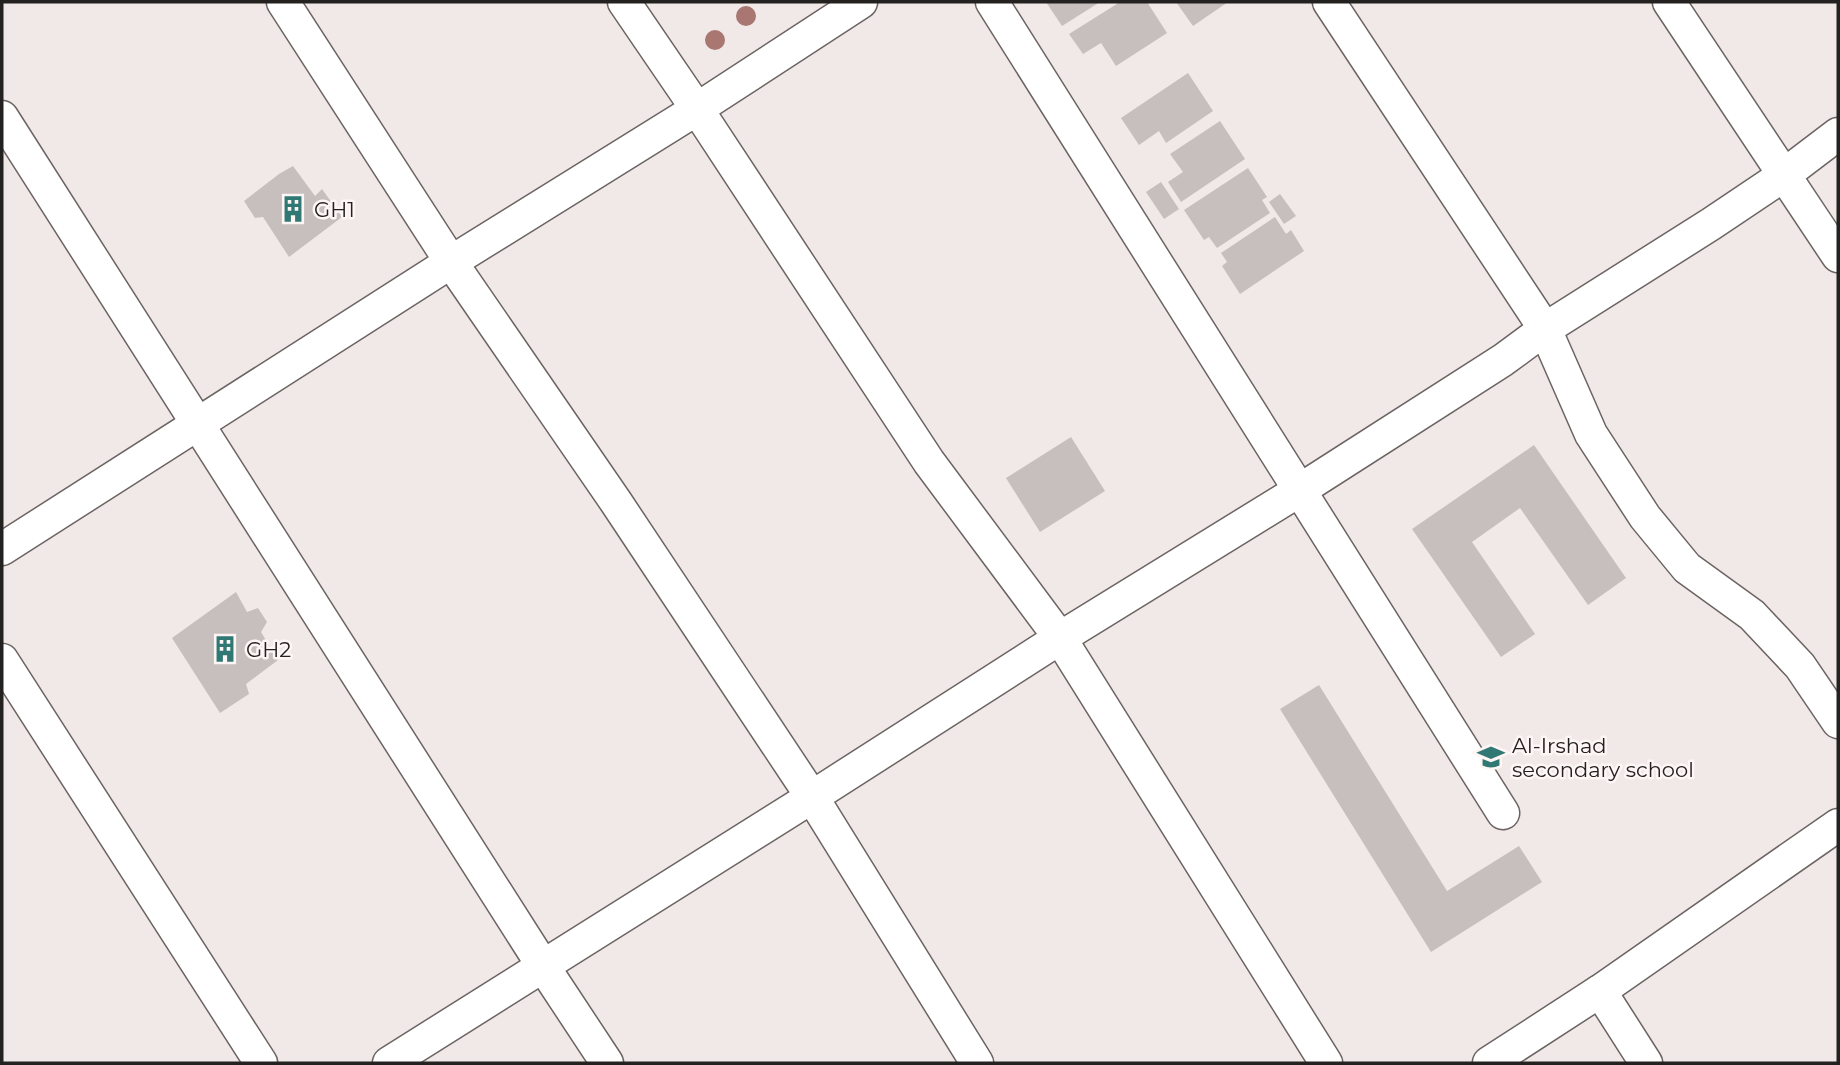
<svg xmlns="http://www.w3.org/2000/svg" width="1840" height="1065" font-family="Montserrat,sans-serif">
<rect width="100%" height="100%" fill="#f1e9e7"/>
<!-- building -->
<g fill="#c7bfbd">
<path d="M1046 2H1100L1062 26Z"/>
<path d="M1120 2H1147L1167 33 1116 66 1101 43 1083 54 1069 34Z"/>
<path d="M1176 2H1228L1193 26Z"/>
<path d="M1188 73 1213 111 1166 143 1159 131 1139 145 1121 118Z"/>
<path d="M1220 121 1245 159 1181 202 1168 182 1183 172 1170 154Z"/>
<path d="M293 166 315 196 322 189 342 217 289 257 263 217 255 218 244 201 279 174Z"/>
<path d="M1248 168 1267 197 1262 200 1270 213 1217 248 1209 237 1204 240 1184 210Z"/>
<path d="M1161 182 1179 209 1164 219 1146 192Z"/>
<path d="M1280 194 1296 216 1284 224 1269 202Z"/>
<path d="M1275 217 1286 234 1291 230 1304 251 1240 294 1222 266 1227 262 1221 253Z"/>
<path d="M1071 437 1105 491 1040 532 1006 478Z"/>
<path d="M1534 445 1626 578 1588 605 1520 508 1472 542 1535 634 1501 657 1412 529Z"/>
<path d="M236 592 247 612 258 608 267 622 261 632 278 660 246 684 249 694 220 713 172 638Z"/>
<path d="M1319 685 1447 891 1519 846 1542 882 1431 952 1280 709Z"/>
</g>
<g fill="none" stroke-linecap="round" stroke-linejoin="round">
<defs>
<g id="minor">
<path d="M283 2 451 262 616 502 812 797 977 1063"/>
<path d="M624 2 697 109 929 462 1060 638 1326 1063"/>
<path d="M992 2 1503 813"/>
<path d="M1329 2 1545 329 1591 434 1645 517 1687 568 1752 615 1800 666 1838 722"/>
<path d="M1669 2 1838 256"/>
<path d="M2 117 543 966 607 1063"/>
<path d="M2 549 451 262 697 109 861 2"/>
<path d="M2 660 261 1063"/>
<path d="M1600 991 1646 1063"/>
<path d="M389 1063 812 797 1060 638 1300 490 1503 360 1545 329 1711 224 1784 175 1838 134"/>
<path d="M1489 1063 1600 991 1838 825"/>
</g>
</defs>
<!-- minor casing -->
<use href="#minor" stroke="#6b6462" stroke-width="35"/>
<!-- minor -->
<use href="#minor" stroke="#fff" stroke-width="32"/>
</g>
<!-- trees -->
<g fill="#a97671">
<circle cx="746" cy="16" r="10"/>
<circle cx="715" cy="40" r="10"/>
</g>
<!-- icons -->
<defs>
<symbol id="building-bare" viewBox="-9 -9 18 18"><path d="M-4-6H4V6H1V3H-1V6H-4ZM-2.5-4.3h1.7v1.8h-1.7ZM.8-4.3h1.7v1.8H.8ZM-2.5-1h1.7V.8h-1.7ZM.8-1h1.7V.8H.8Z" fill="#2f7873" stroke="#fef6f5" stroke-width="2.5" paint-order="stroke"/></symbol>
<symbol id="school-bare" viewBox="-9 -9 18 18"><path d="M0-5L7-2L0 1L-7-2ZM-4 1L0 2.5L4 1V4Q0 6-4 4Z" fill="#2f7873" stroke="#fef6f5" stroke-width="2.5" paint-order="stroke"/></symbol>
</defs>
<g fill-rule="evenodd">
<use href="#building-bare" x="274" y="190" width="38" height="38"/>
<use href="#building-bare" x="206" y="630" width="38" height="38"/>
<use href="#school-bare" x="1472" y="738" width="38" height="38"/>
</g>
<g text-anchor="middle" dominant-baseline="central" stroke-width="5" stroke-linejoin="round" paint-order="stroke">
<!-- poi labels -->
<g font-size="21" fill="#242121" stroke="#fef6f5" text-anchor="start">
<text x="314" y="209">GH1</text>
<text x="246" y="649">GH2</text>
<text x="1512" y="745">Al-Irshad<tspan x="1512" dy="24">secondary school</tspan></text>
</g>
</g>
<!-- border -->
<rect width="1840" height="1065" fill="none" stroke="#242121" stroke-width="7"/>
</svg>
